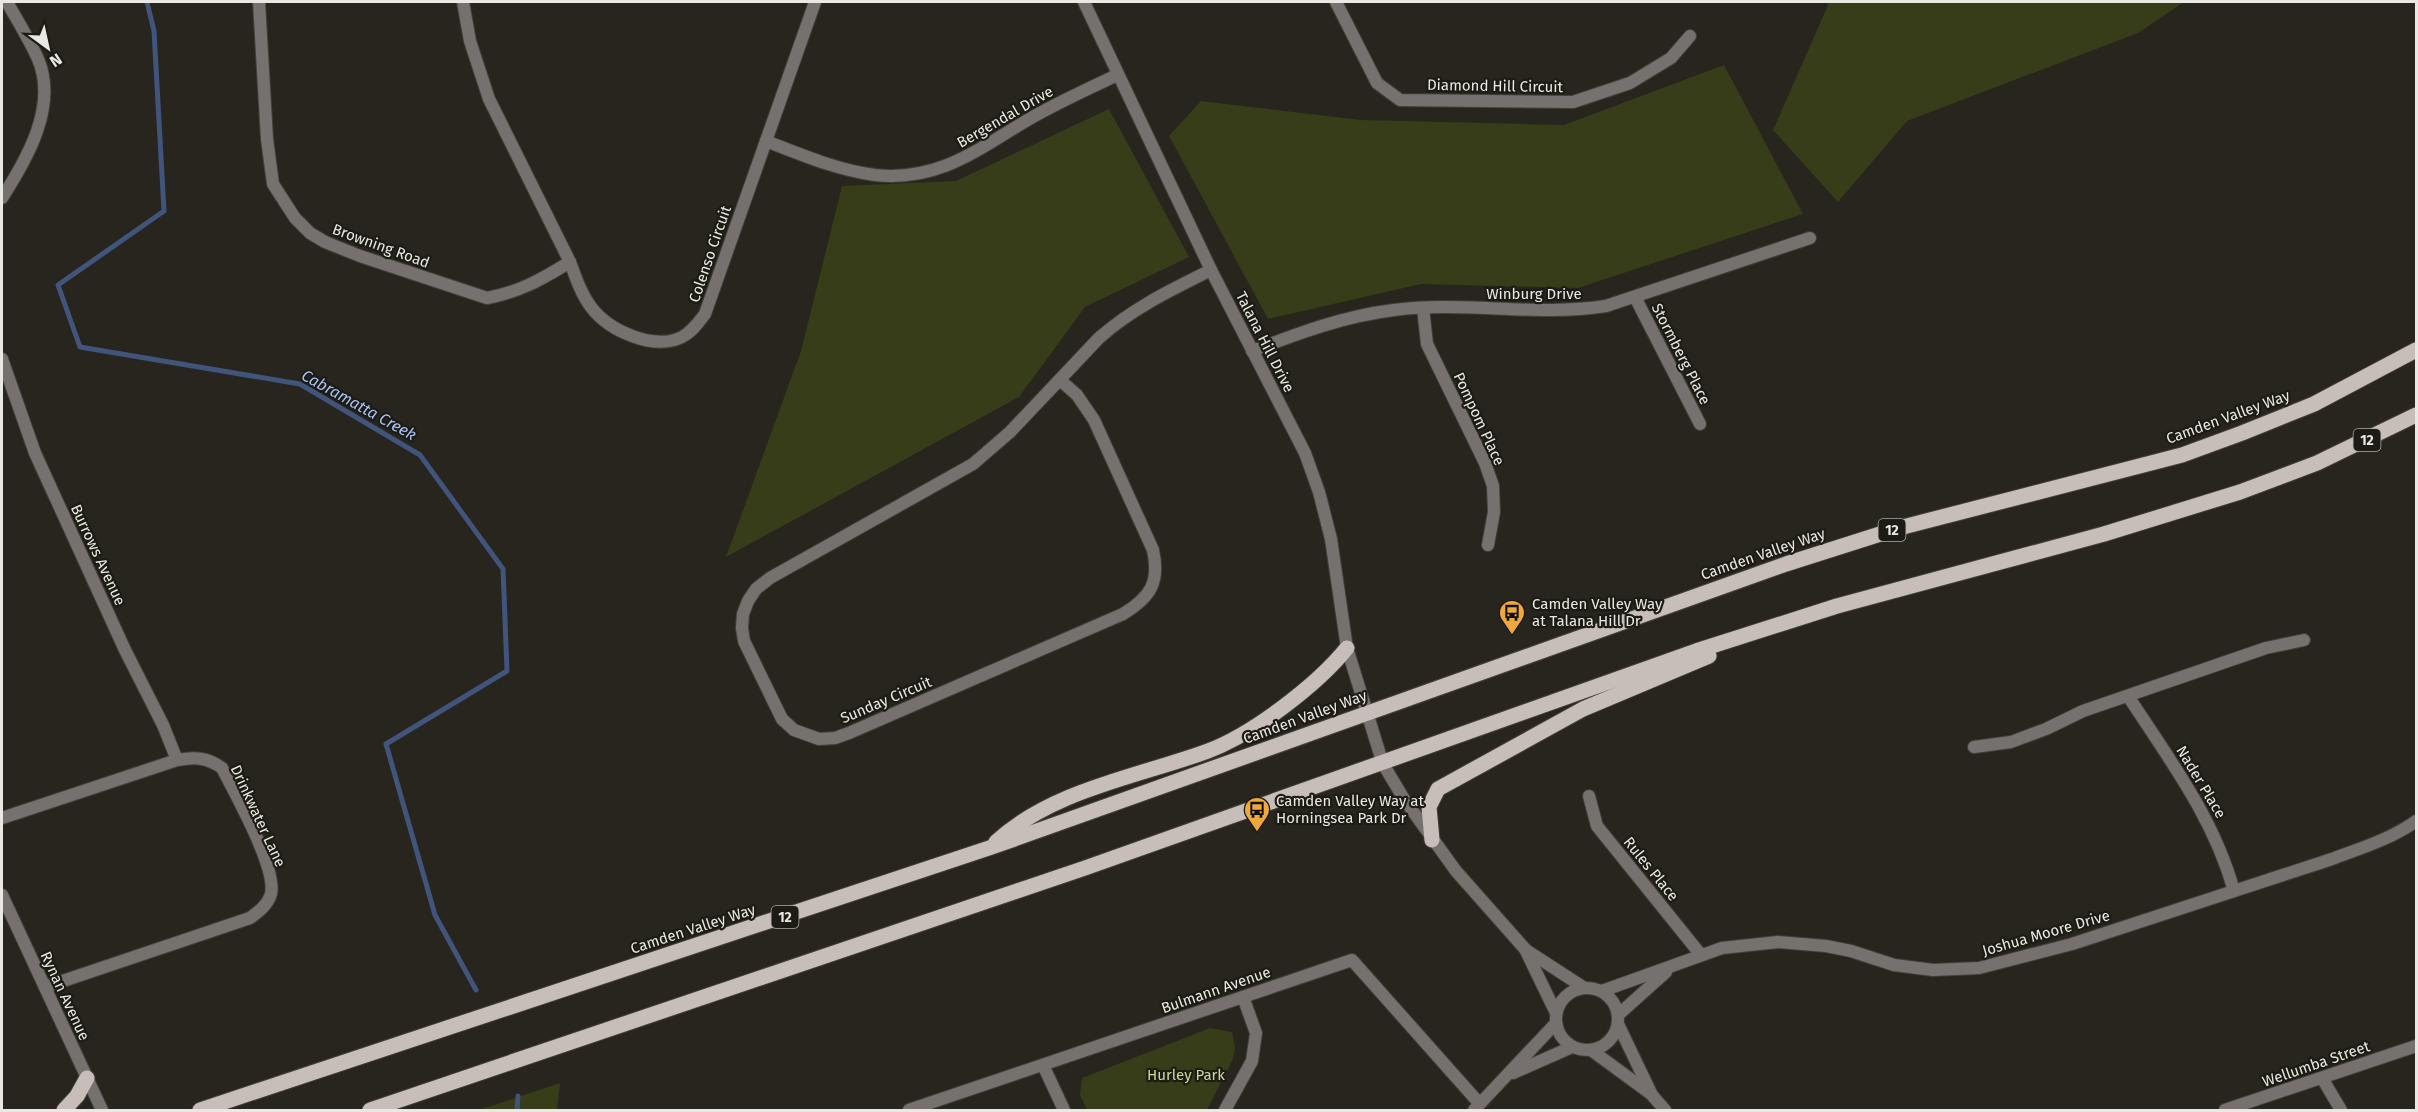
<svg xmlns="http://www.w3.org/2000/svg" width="2418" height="1112" font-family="'Fira Sans',sans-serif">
<rect width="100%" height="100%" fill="#27251d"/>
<!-- green -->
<g fill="#363d18">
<path d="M1827 2H2184L2138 33 1907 121 1838 202 1773 130 1828 5Z"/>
<path d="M1724 65 1803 214 1578 288 1421 284 1268 319 1169 136 1201 101 1361 120 1564 125Z"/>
<path d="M1109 109 1189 257 1085 307 1019 397 726 557 801 351 842 186 956 181Z"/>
<path d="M1210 1028 1232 1032 1235 1048 1233 1059 1207 1110H1087L1080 1095 1082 1078Z"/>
<path d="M560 1083 557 1110H479Z"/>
</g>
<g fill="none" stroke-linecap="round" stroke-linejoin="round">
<!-- stream -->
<g stroke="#41547b" stroke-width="5">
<path d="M147 2 154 31 164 211 58 285 80 347 300 384 420 455 503 569 507 671 386 744 435 915 476 990"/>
<path d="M517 1110 518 1096"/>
</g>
<defs>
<g id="minor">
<path d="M259 2 267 139 273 184 295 218 310 233 325 242 360 256 487 298C520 292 542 279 570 262"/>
<path d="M463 2 470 41 489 99 570 262C576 278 581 294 591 307 609 331 654 351 682 337 692 332 698 323 705 314L815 2"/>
<path d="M1336 2 1377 83 1400 100 1573 102 1630 83 1671 58 1690 36"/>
<path d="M766 141C802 155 837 170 875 175 940 182 979 148 1031 118 1059 102 1088 89 1117 75"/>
<path d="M2 198C27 159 58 106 38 59 29 39 17 20 7 2"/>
<path d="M1635 297 1700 424"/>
<path d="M1423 308 1427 344 1485 463 1493 486 1494 512 1488 545"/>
<path d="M1252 351C1299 333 1344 316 1394 310 1464 301 1535 317 1606 306L1810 238"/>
<path d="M2 359 35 453 125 650 163 725 177 760"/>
<path d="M1060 380 1077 395 1094 420 1153 550C1160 582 1151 597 1123 614L849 733 835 738 819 739 794 730 782 719 744 641 742 628 743 614 748 601 756 589 770 578 973 464 1010 432 1099 338C1133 308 1171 290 1211 270"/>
<path d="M2128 696C2169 759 2214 818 2234 891"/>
<path d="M1974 747 2011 742 2046 729 2083 711 2266 648 2304 640"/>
<path d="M1589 796 1597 826 1701 955"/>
<path d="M2 818 177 760C195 757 207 757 222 768 235 793 277 868 271 894 268 905 258 912 250 918L45 987"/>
<path d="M1043 1065 1064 1110"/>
<path d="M1513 1073 1572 1047"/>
<path d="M2322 1078 2341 1110"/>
<path d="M909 1110 1352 960 1479 1103"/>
<path d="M1225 1110 1252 1061 1256 1033 1243 997"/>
<path d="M1474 1110 1556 1023"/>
<path d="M2225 1110 2416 1046"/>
</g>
<g id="tertiary">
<path d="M1084 2 1211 270 1305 453 1319 492 1331 539 1347 648 1383 764 1404 799 1456 871 1525 949 1556 1013"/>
<path d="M2 895 102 1110"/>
<path d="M1526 950 1583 987"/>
<circle cx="1587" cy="1019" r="31"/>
<path d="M1602 991 1722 948 1778 942 1826 946 1851 951 1894 965 1933 970 1979 968 2072 944 2332 859C2361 848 2391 839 2416 821"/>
<path d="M1618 1015 1666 972"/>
<path d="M1618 1024 1651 1093"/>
<path d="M1591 1050 1651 1094 1665 1110"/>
</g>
<g id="primary">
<path d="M1432 840 1429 807 1438 789 1583 709 1709 656"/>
<path d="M996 842C1052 790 1137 777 1208 751 1253 734 1317 685 1347 648"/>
<path d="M64 1110 77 1096 87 1078"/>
<path d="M200 1110 989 848 1786 564 1899 528 2182 455 2242 433 2314 404 2416 350"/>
<path d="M370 1110 1085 868 1696 651 1837 606 2104 534 2240 492 2317 463 2416 415"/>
</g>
</defs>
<!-- minor casing -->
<use href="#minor" stroke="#424039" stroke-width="14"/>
<!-- tertiary casing -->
<use href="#tertiary" stroke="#424039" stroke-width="14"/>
<!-- primary casing -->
<use href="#primary" stroke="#424039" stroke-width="17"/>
<!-- minor -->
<use href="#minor" stroke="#76716f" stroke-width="12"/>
<!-- tertiary -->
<use href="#tertiary" stroke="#76716f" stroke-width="12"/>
<!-- primary -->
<use href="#primary" stroke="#c7beb9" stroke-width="15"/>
</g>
<!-- icons -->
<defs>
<symbol id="bus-pin" viewBox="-11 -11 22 30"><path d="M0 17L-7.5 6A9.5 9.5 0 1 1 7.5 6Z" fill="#efa73e" stroke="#1d1c14"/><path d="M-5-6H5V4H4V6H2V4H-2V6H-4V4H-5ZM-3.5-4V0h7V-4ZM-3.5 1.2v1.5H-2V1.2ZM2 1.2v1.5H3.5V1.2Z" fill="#111"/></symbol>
</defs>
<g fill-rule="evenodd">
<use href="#bus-pin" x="1497" y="598" width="30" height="40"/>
<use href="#bus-pin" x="1242" y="795" width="30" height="40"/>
</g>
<g text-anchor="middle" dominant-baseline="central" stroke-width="4.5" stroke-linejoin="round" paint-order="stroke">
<!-- shield labels -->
<g fill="#1d1c14" stroke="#acaba4" stroke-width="1.5">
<rect x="2353.5" y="429" width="27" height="22" rx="4.5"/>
<rect x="1878.5" y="519" width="27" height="22" rx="4.5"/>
<rect x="771.5" y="906" width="27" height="22" rx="4.5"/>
</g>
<g font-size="14" font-weight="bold" fill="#e9e8e2">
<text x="2367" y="440">12</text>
<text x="1892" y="530">12</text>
<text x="785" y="917">12</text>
</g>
<!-- street labels -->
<g font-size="15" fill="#e9e8e2" stroke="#1d1c14">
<text transform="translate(1495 86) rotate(1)">Diamond Hill Circuit</text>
<text transform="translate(1005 117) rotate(-30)">Bergendal Drive</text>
<text transform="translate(381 246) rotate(20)">Browning Road</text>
<text transform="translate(710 254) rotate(-71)">Colenso Circuit</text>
<text x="1534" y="294">Winburg Drive</text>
<text transform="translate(1265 342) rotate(63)">Talana Hill Drive</text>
<text transform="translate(1681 354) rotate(63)">Stormberg Place</text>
<text transform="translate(2228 417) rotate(-20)">Camden Valley Way</text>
<text transform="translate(1479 419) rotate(65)">Pompom Place</text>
<text transform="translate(1763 554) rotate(-19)">Camden Valley Way</text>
<text transform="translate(98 555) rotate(65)">Burrows Avenue</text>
<text transform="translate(886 700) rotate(-23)">Sunday Circuit</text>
<text transform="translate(1305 717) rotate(-20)">Camden Valley Way</text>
<text transform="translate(2201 782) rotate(59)">Nader Place</text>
<text transform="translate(258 816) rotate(65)">Drinkwater Lane</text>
<text transform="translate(1651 869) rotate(51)">Rules Place</text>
<text transform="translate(693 929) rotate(-18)">Camden Valley Way</text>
<text transform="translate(2046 933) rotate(-16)">Joshua Moore Drive</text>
<text transform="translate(1216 990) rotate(-19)">Bulmann Avenue</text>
<text transform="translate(65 996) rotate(65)">Rynan Avenue</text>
<text transform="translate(2316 1064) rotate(-19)">Wellumba Street</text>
</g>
<!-- poi labels -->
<g font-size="15" fill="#e9e8e2" stroke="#1d1c14" text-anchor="start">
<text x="1532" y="604">Camden Valley Way<tspan x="1532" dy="17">at Talana Hill Dr</tspan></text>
<text x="1276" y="801">Camden Valley Way at<tspan x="1276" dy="17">Horningsea Park Dr</tspan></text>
</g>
<!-- park labels -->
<g font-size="15" fill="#cbdc90" stroke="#1d1c14">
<text x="1186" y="1075">Hurley Park</text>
</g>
<!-- water labels -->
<g font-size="16" font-style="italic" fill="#a8c1f6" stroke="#1d1c14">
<text transform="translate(359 405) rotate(29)">Cabramatta Creek</text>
</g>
</g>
<!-- border -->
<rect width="2418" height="1112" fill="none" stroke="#e9e8e2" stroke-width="6"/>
<!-- north arrow -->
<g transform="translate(48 48) rotate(147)" stroke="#1d1c14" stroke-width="4.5" paint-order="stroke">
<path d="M0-4.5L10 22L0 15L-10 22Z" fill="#e9e8e2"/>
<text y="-9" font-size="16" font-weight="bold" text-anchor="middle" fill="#e9e8e2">N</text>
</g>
</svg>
